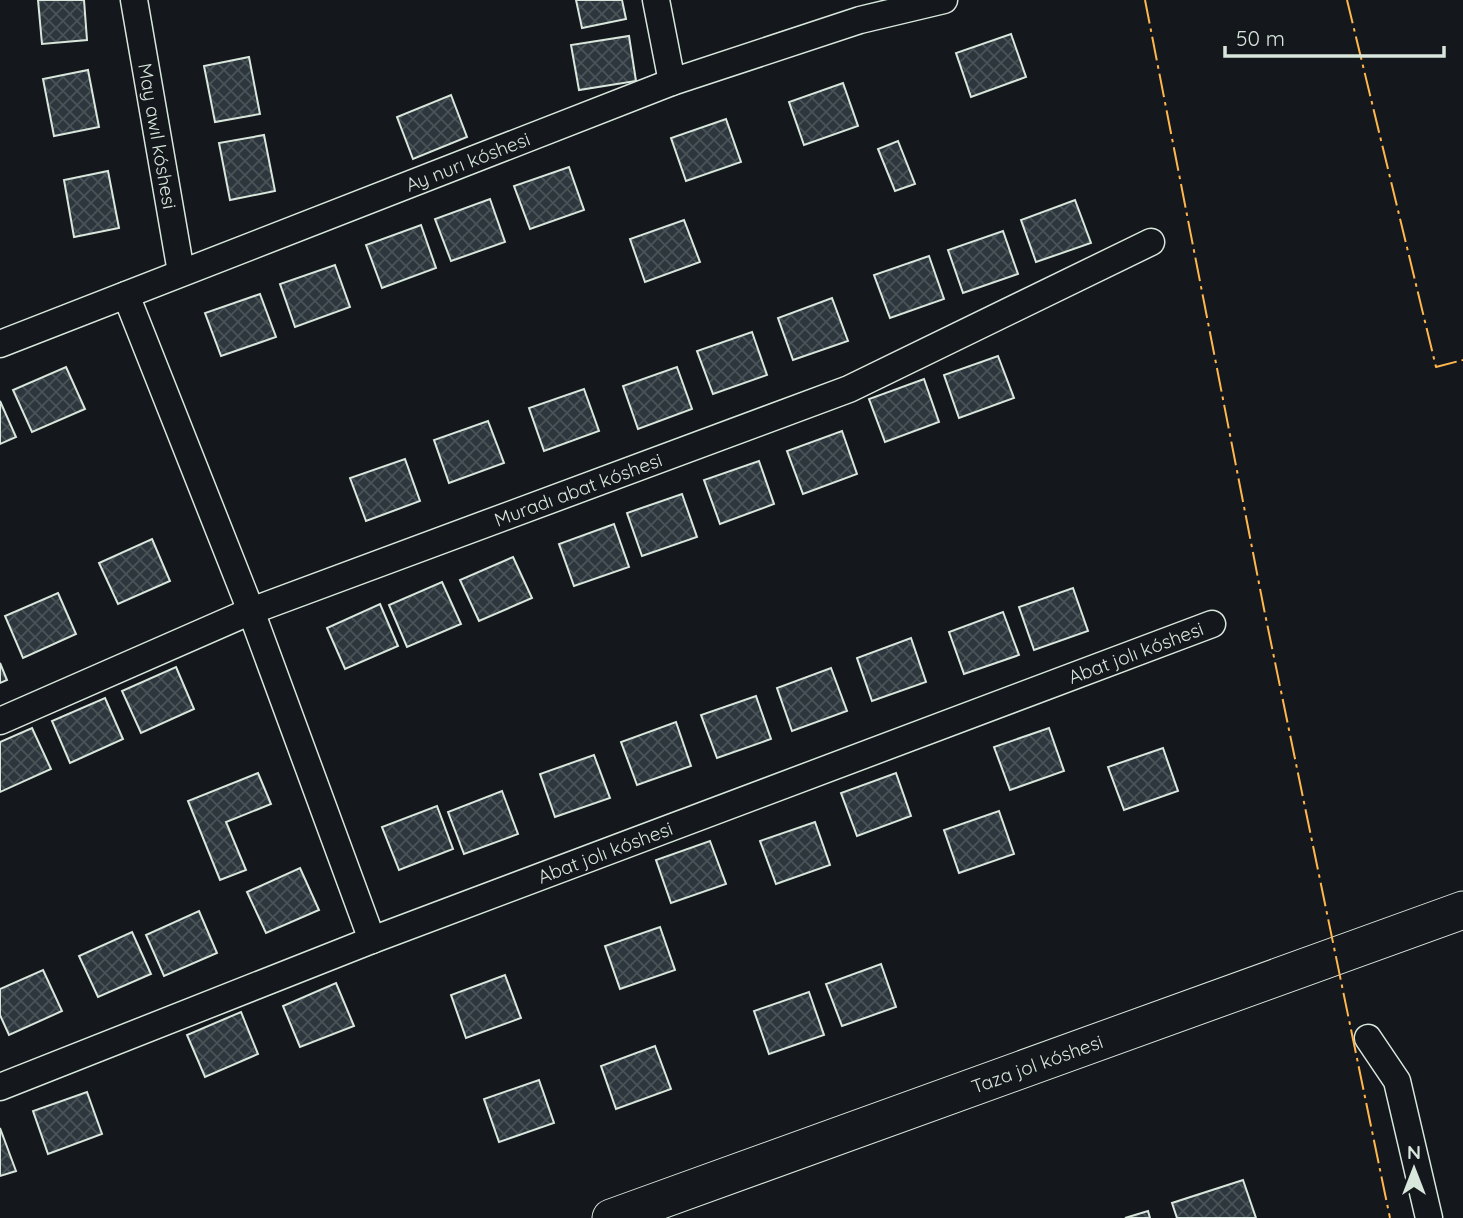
<svg xmlns="http://www.w3.org/2000/svg" width="1463" height="1218" font-family="Quicksand,sans-serif">
<defs>
<pattern id="building-cross-hatch" width="8" height="8" patternUnits="userSpaceOnUse" patternTransform="scale(1.75)"><rect width="8" height="8" fill="#2c363c"/><path d="M0 0l8 8M0 8l8-8" fill="none" stroke="#4a5358"/></pattern>
</defs>
<rect width="100%" height="100%" fill="#14181c"/>
<!-- building -->
<g fill="url(#building-cross-hatch)" stroke="#d8e6dc" stroke-width="2">
<path d="M38 0H84L87 40 42 44Z"/>
<path d="M576 0H622L626 19 582 28Z"/>
<path d="M1011 34 1026 77 971 97 956 53Z"/>
<path d="M629 36 636 81 579 90 571 45Z"/>
<path d="M249 57 260 114 215 122 204 66Z"/>
<path d="M88 70 99 127 54 136 43 79Z"/>
<path d="M843 83 858 126 804 145 789 102Z"/>
<path d="M451 95 467 137 413 159 397 117Z"/>
<path d="M726 119 741 162 686 181 671 138Z"/>
<path d="M264 135 275 191 230 200 219 143Z"/>
<path d="M898 141 915 184 895 191 878 149Z"/>
<path d="M569 167 584 210 530 229 514 186Z"/>
<path d="M108 171 119 228 74 237 64 180Z"/>
<path d="M490 199 505 242 451 261 435 219Z"/>
<path d="M1075 200 1091 243 1036 262 1021 220Z"/>
<path d="M684 220 700 262 645 282 630 239Z"/>
<path d="M421 225 436 268 382 288 366 245Z"/>
<path d="M1003 231 1018 274 963 293 948 250Z"/>
<path d="M929 256 944 299 890 318 874 275Z"/>
<path d="M335 265 350 307 295 327 280 284Z"/>
<path d="M260 294 276 337 221 356 205 313Z"/>
<path d="M832 298 848 341 793 360 778 318Z"/>
<path d="M752 332 767 375 713 394 697 351Z"/>
<path d="M998 356 1014 398 959 418 944 375Z"/>
<path d="M66 367 85 409 32 432 13 390Z"/>
<path d="M677 367 692 409 638 429 623 386Z"/>
<path d="M924 379 939 422 885 442 869 399Z"/>
<path d="M584 389 599 431 544 451 529 408Z"/>
<path d="M0 401 16 437 0 444Z"/>
<path d="M488 421 504 463 449 483 434 440Z"/>
<path d="M842 431 857 474 803 494 787 451Z"/>
<path d="M405 459 420 501 366 521 350 478Z"/>
<path d="M759 461 774 504 720 524 704 480Z"/>
<path d="M682 494 697 537 642 556 627 513Z"/>
<path d="M614 524 629 567 574 586 559 544Z"/>
<path d="M152 539 170 581 118 604 99 563Z"/>
<path d="M513 557 532 598 479 621 460 580Z"/>
<path d="M442 582 461 624 407 647 389 605Z"/>
<path d="M1073 588 1088 631 1034 650 1019 607Z"/>
<path d="M58 593 76 634 23 658 5 616Z"/>
<path d="M380 604 398 646 345 669 327 628Z"/>
<path d="M1003 612 1019 655 964 674 949 632Z"/>
<path d="M911 638 926 682 872 701 857 658Z"/>
<path d="M0 663 7 680 0 683Z"/>
<path d="M176 667 194 709 141 733 122 691Z"/>
<path d="M831 668 847 711 792 731 777 688Z"/>
<path d="M756 696 771 739 717 758 701 715Z"/>
<path d="M105 698 123 739 70 763 52 721Z"/>
<path d="M676 722 691 766 637 785 621 742Z"/>
<path d="M32 728 51 769 0 792V742Z"/>
<path d="M1049 728 1064 771 1010 790 994 747Z"/>
<path d="M1163 748 1178 791 1124 810 1108 767Z"/>
<path d="M594 755 610 798 555 817 540 774Z"/>
<path d="M258 773 271 804 226 822 246 870 220 880 188 801Z"/>
<path d="M896 773 911 816 857 836 841 793Z"/>
<path d="M502 791 518 834 464 854 448 812Z"/>
<path d="M437 806 453 849 399 870 382 827Z"/>
<path d="M999 811 1014 854 959 873 944 830Z"/>
<path d="M815 822 830 865 776 884 760 841Z"/>
<path d="M710 841 726 884 671 903 656 860Z"/>
<path d="M300 868 319 910 266 933 247 892Z"/>
<path d="M199 911 217 953 164 976 146 935Z"/>
<path d="M660 927 675 970 620 989 605 946Z"/>
<path d="M132 932 151 974 98 997 79 956Z"/>
<path d="M881 964 896 1007 842 1026 826 984Z"/>
<path d="M43 970 62 1011 9 1035 0 1015V989Z"/>
<path d="M505 975 521 1018 466 1038 451 995Z"/>
<path d="M336 983 354 1026 300 1047 283 1006Z"/>
<path d="M809 992 824 1035 769 1054 754 1011Z"/>
<path d="M241 1012 258 1054 205 1077 187 1035Z"/>
<path d="M655 1046 671 1089 616 1109 601 1066Z"/>
<path d="M539 1080 554 1123 499 1142 484 1099Z"/>
<path d="M87 1092 102 1134 48 1154 33 1111Z"/>
<path d="M0 1128 16 1171 0 1176Z"/>
<path d="M1243 1180 1256 1218H1177L1172 1203Z"/>
<path d="M1148 1211 1150 1218H1125Z"/>
</g>
<g fill="none" stroke-linecap="round" stroke-linejoin="round">
<defs>
<g id="minor">
<path id="s1" d="M134 0 181 272"/>
<path d="M656 0 672 82"/>
<path d="M126 295 251 611 372 940"/>
<path id="s2" d="M0 344 672 82 860 20 944 0"/>
<path id="s3" d="M0 721 251 611 849 389 1151 242"/>
<path d="M1368 1038 1397 1081 1429 1218"/>
<path id="s4" d="M0 1087 372 940 1212 624"/>
</g>
<g id="secondary">
<path id="s5" d="M611 1218 1463 910"/>
</g>
</defs>
<!-- minor casing -->
<use href="#minor" stroke="#d8e6dc" stroke-width="29"/>
<!-- secondary casing -->
<use href="#secondary" stroke="#d8e6dc" stroke-width="39"/>
<!-- minor -->
<use href="#minor" stroke="#14181c" stroke-width="26"/>
<!-- secondary -->
<use href="#secondary" stroke="#14181c" stroke-width="37"/>
<!-- power -->
<g stroke="#ffb74d" stroke-width="2" stroke-dasharray="24 5 3.5 5" stroke-linecap="butt">
<path d="M1145 0 1264 609 1390 1218"/>
<path d="M1347 0 1436 367 1463 360"/>
</g>
</g>
<g text-anchor="middle" dominant-baseline="central" stroke-width="5" stroke-linejoin="round" paint-order="stroke">
<!-- street labels -->
<g font-size="19" fill="#d8e6dc" stroke="#14181c">
<text stroke="none"><textPath href="#s1" startOffset="138">May awıl kóshesi</textPath></text>
<text stroke="none"><textPath href="#s2" startOffset="502">Ay nurı kóshesi</textPath></text>
<text stroke="none"><textPath href="#s3" startOffset="623">Muradı abat kóshesi</textPath></text>
<text stroke="none"><textPath href="#s4" startOffset="1216">Abat jolı kóshesi</textPath></text>
<text stroke="none"><textPath href="#s4" startOffset="649">Abat jolı kóshesi</textPath></text>
<text stroke="none"><textPath href="#s5" startOffset="453">Taza jol kóshesi</textPath></text>
</g>
</g>
<!-- north arrow -->
<g transform="translate(1414 1169)" stroke="#14181c" stroke-width="5" paint-order="stroke">
<path d="M0-5L12 26L0 18L-12 26Z" fill="#d8e6dc"/>
<text y="-10" font-size="19" font-weight="bold" text-anchor="middle" fill="#d8e6dc">N</text>
</g>
<!-- scale -->
<path d="M1225 46v10h219v-10" fill="none" stroke="#d8e6dc" stroke-width="3.5"/>
<text x="1236" y="46" font-size="21" fill="#d8e6dc" stroke="#14181c" stroke-width="5" paint-order="stroke">50 m</text>
</svg>
